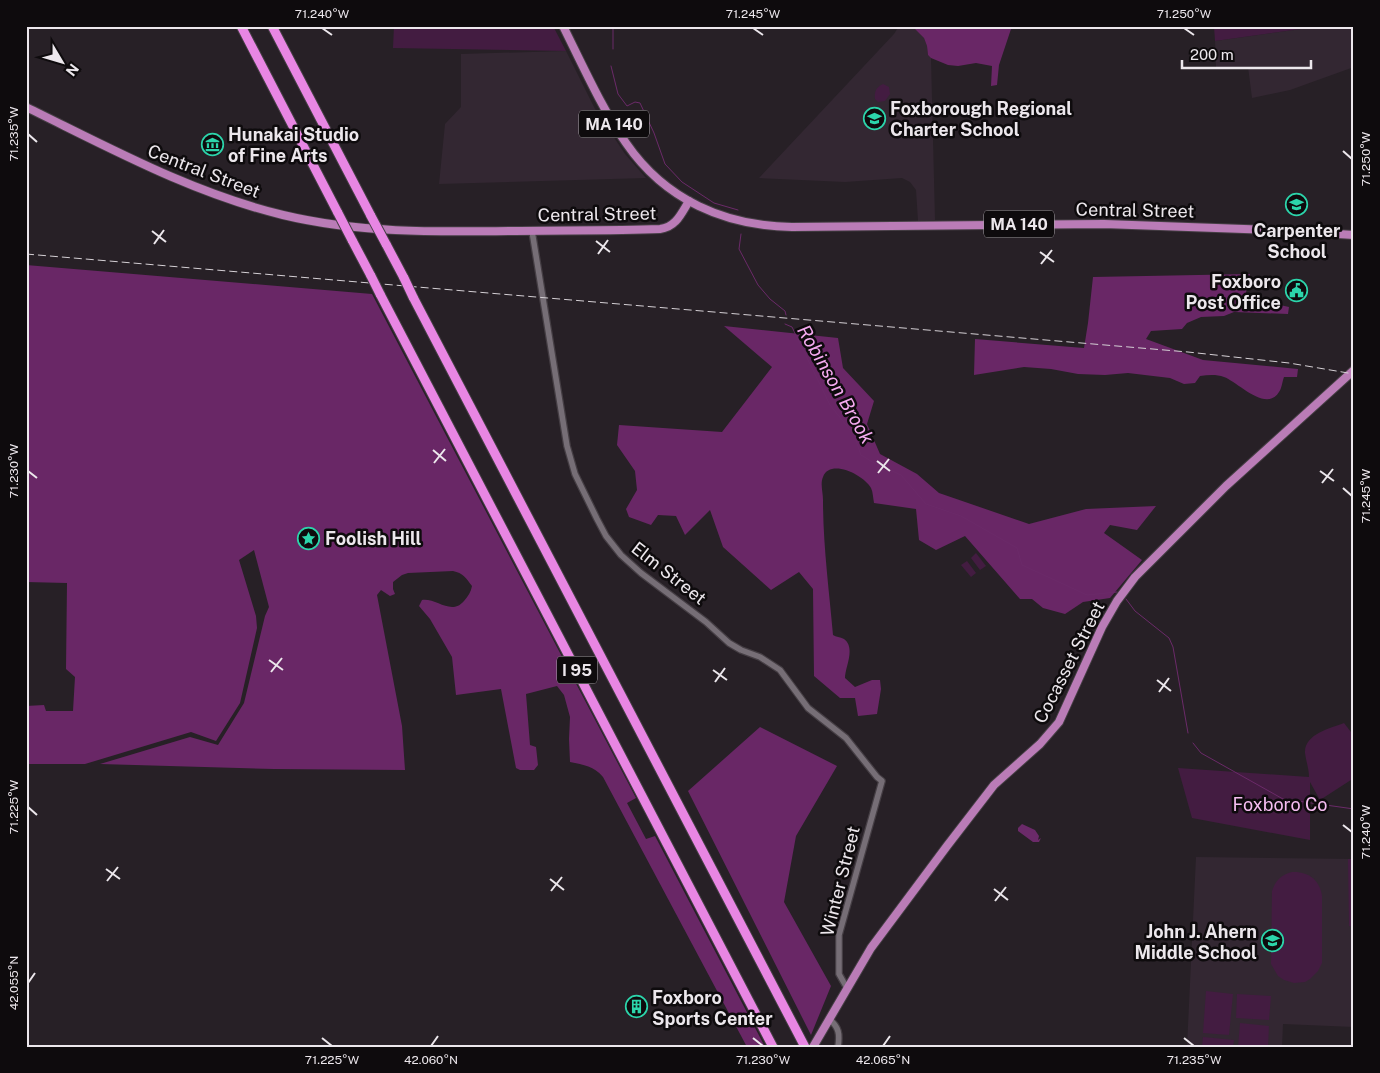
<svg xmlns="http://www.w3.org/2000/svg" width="1380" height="1073" font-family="'Public Sans',sans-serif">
<rect width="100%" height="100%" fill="#272026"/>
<!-- built -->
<g fill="#332732">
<path d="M899 26H912L924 38 927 46 928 55 931 58 935 220 918 221 916 190 910 182 902 178 845 182 759 178 894 34Z"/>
<path d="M1322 26H1354V67L1290 90 1252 98 1248 67 1216 68 1215 41Z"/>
<path d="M566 51 595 109 625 154 646 178 439 184 445 124 461 107V54Z"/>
<path d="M1196 857 1354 859V1027L1283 1024 1282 1047H1187Z"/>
</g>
<!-- green -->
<g fill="#431c41">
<path d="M394 26H553L566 51 393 48Z"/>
<path d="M1214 26H1322L1215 41Z"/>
<path d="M883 84 889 87 890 94 885 101 878 102 875 99C874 92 876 87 883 84Z"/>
<path d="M976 553 986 566 980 570 971 558Z"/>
<path d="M967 561 976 573 971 577 961 565Z"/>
<path d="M1344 723 1354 736V778L1320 800 1310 782V840L1192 818 1178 768 1309 777C1309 769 1306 761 1305 753 1304 734 1331 728 1344 723Z"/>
<path d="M1348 859H1354V927L1349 926Z"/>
<path d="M1292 872C1308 871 1320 880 1322 896V963L1318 971 1310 979 1305 982 1294 983 1284 980 1278 976 1271 964 1272 891C1275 881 1282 874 1292 872Z"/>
<path d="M1206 991 1233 994 1229 1035 1203 1033Z"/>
<path d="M1237 994 1271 996 1269 1020 1236 1018Z"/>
<path d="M1240 1023 1269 1026 1268 1047H1238Z"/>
<path d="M1203 1037 1234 1040 1233 1047H1202Z"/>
</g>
<!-- forest -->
<g fill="#692766">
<path d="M912 26H1012L999 65 997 85 991 86 992 66 976 63 958 66 948 65 931 58 928 55 927 46 924 38Z"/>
<path d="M26 265 372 294 636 798 627 803 646 839 655 836 765 1047H747L603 777C594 766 584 765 570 762L569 739 570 717 564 695 557 686 526 694 530 745 536 747 538 765 534 770H520L516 768 501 689 456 695 452 657 430 619 419 606 422 600C437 598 451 616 464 601 468 596 471 592 472 586 466 578 463 573 453 571L408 573 402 575 393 582V589L395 594 390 596 381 590 377 595 402 726 405 770 274 769 100 764 190 737 218 745 244 703 265 616 269 607 254 550 239 560 256 616 257 628 240 703 216 741 191 732 85 764H26V706L44 705 46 711H73L75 677 66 669 67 583 26 582Z"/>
<path d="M1250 274 1245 297 1289 307 1288 314 1234 312 1224 316 1201 317 1187 323 1182 329 1151 331 1146 339 1203 360 1298 369 1297 377H1284C1282 382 1282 388 1279 392 1266 413 1238 382 1224 377 1216 374 1208 375 1200 376L1195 383 1184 384 1170 378 1128 373 1105 375 1078 374 1051 369 1024 367 974 375 975 339 1084 348 1088 323 1093 277Z"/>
<path d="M724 326 838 338 843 368 874 401 867 424 880 454 917 474 939 493 1029 524 1086 509 1156 506 1137 530 1110 525 1104 533 1142 560 1110 598 1083 602 1065 614 1043 608 1032 599H1020L965 536 936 550 919 540 916 509 874 503C873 498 873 492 871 488 864 475 830 458 823 477 820 484 823 492 823 500 823 545 829 589 833 635 836 637 840 637 844 639 856 648 845 667 845 678L855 687 872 680H880L881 689 877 714 858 716 855 698H840L814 676 813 589 799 572 771 590 723 547 710 510 685 535 676 516 658 515 651 525 629 517 626 509 637 490 635 471 617 445 619 425 722 432 772 367Z"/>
<path d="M760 727 837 766 796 836 784 902 831 986 811 1035 688 791Z"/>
</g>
<!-- water -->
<path fill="#6b2a69" d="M1022 824 1035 830 1039 836 1038 840 1041 838 1039 842H1033L1018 831V828Z"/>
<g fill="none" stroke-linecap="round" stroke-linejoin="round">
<!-- stream -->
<g stroke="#6b2a69" stroke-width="1">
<path d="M613 26V49"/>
<path d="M611 66 618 94 627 106 635 102 640 103 654 133 665 164 682 182 714 203 738 210"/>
<path d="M741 234 739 249 758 285 770 299 785 311 786 315"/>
<path d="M785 324 792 327 830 405 854 435 861 455 874 463 901 475 926 504 961 516 1017 548 1022 565 1087 595 1117 592"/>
<path d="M1126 599 1135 611 1169 638 1173 647 1188 733"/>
<path d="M1193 743 1201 753 1283 799 1354 809"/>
</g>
<defs>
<g id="minor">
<path d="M532 231 567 446 575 474 597 519 606 536 621 555 641 573 706 622 729 643 741 650 760 657 780 670 808 708 846 738 877 777 882 781 839 935V974L847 988"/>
<path d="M829 1019C839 1027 840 1034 838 1047"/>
</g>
<g id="major">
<path d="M563 26C582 64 602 109 626 143 665 200 725 226 792 227L1104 224 1274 230 1354 235"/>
<path d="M26 107C110 148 192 193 283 215 358 233 433 232 509 231 559 230 609 231 660 229 676 227 681 214 689 201"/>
<path d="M813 1047 871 948 947 846 994 785 1040 744 1059 722 1102 627 1117 601 1135 577 1226 486 1354 370"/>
</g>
<g id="highway">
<path d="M241 26 338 213"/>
<path d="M272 26 371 216"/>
<path d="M352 240 371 276"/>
<path d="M386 244 404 278"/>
<path d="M380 294 773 1047"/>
<path d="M413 297 805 1047"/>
</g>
</defs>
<!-- minor casing -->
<use href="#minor" stroke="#453e44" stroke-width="8"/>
<!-- major casing -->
<use href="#major" stroke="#453e44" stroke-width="10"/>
<!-- highway casing -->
<use href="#highway" stroke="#453e44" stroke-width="11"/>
<!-- minor -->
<use href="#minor" stroke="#766e76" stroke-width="5.5"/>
<!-- major -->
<use href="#major" stroke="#ba7cb7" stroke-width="8"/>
<!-- highway -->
<use href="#highway" stroke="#e886e3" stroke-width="9"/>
<!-- rail -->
<path stroke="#d5d0d5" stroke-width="1" stroke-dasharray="8 4" stroke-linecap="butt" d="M26 254 1188 352 1289 363 1354 374"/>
<defs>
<g id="highway-bridge">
<path d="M338 213 352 240"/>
<path d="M371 216 386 244"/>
<path d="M371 276 380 294"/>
<path d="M404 278 413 297"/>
</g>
</defs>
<!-- highway-bridge casing -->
<use href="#highway-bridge" stroke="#453e44" stroke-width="11" stroke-linecap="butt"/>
<!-- highway-bridge -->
<use href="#highway-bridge" stroke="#e886e3" stroke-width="9"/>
</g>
<!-- ticks -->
<path fill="none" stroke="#ece7ec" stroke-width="2" d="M322 28 332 35M753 28 763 35M1184 28 1194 35M28 134 37 142M1343 151 1352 159M152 231 166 242M596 241 610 252M154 244 164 230M1040 252 1054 262M598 254 608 240M1041 264 1052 250M433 450 446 461M877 461 890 471M434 463 445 449M28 471 37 478M1320 471 1334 481M878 473 889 459M1322 483 1333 469M1343 488 1352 496M269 660 283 670M713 670 727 680M271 672 282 658M1157 680 1171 691M715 682 725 668M1159 692 1169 678M28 807 37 815M1343 825 1352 832M106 869 120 879M550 879 564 890M107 881 118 867M994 889 1008 900M551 891 562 877M995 901 1006 887M28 983 35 973M322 1038 332 1046M753 1038 763 1046M1184 1038 1194 1046M431 1046 438 1036M883 1046 890 1036"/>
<!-- icons -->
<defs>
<symbol id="school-ring" viewBox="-11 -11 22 22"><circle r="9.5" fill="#0e0b0d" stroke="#2cd5ab" stroke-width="1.5"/><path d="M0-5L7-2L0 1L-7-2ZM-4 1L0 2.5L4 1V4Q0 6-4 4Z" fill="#2cd5ab"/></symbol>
<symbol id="museum-ring" viewBox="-11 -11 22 22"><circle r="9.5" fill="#0e0b0d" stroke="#2cd5ab" stroke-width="1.5"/><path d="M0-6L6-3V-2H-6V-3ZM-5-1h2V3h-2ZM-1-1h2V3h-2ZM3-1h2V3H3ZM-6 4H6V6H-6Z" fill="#2cd5ab"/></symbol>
<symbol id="civic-ring" viewBox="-11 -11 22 22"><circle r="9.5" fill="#0e0b0d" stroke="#2cd5ab" stroke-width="1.5"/><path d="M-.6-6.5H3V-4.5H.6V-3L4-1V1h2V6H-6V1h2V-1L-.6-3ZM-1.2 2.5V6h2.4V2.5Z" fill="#2cd5ab"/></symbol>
<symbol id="sight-ring" viewBox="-11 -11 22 22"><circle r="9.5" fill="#0e0b0d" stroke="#2cd5ab" stroke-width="1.5"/><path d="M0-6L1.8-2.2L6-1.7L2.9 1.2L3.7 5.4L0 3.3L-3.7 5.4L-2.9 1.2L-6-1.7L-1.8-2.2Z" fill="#2cd5ab"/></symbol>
<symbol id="building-ring" viewBox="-11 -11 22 22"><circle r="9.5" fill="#0e0b0d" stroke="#2cd5ab" stroke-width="1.5"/><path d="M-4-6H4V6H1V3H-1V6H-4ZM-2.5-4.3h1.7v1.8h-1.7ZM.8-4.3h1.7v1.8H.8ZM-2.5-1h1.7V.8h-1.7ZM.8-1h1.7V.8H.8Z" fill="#2cd5ab"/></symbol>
</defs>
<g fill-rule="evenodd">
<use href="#school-ring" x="862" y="106" width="25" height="25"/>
<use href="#museum-ring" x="200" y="132" width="25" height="25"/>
<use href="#school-ring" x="1284" y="192" width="25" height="25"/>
<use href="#civic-ring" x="1284" y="278" width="25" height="25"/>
<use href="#sight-ring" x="296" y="526" width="25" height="25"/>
<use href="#school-ring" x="1260" y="928" width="25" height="25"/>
<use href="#building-ring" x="624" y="994" width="25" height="25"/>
</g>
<g text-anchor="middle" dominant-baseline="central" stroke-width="5" stroke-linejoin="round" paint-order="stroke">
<!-- shield labels -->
<g fill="#0e0b0d" stroke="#a9a5a9" stroke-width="1">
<rect x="579" y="110.5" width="70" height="27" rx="4"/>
<rect x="984" y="210.5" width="70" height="27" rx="4"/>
<rect x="557" y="656.5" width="40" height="27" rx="4"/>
</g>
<g font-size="16" font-weight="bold" fill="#ece7ec">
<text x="614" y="124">MA 140</text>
<text x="1019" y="224">MA 140</text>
<text x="577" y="670">I 95</text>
</g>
<!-- poi labels -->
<g font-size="18" font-weight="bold" fill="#ece7ec" stroke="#0e0b0d" text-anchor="start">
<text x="890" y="108">Foxborough Regional<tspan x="890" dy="21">Charter School</tspan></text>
<text x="228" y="134">Hunakai Studio<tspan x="228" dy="21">of Fine Arts</tspan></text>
<text x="1297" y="230" text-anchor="middle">Carpenter<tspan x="1297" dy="21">School</tspan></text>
<text x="1281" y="281" text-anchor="end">Foxboro<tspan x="1281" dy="21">Post Office</tspan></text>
<text x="325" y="538">Foolish Hill</text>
<text x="1257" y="931" text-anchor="end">John J. Ahern<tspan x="1257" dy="21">Middle School</tspan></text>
<text x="652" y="997">Foxboro<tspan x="652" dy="21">Sports Center</tspan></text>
</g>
<!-- street labels -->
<g font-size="18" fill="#ece7ec" stroke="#0e0b0d">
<text transform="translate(204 171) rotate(21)">Central Street</text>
<text transform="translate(1135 210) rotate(1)">Central Street</text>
<text transform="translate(597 214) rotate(-1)">Central Street</text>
<text transform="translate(669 573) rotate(38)">Elm Street</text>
<text transform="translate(1069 662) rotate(-63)">Cocasset Street</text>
<text transform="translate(840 881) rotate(-76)">Winter Street</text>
</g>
<!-- park labels -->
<g font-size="18" fill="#f5bdf1" stroke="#0e0b0d">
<text x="1280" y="804">Foxboro Co</text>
</g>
<!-- water labels -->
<g font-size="19" font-style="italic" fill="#f5aaf0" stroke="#0e0b0d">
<text transform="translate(836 384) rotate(60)">Robinson Brook</text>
</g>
</g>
<!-- border -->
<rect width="1380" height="1073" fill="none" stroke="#0e0b0d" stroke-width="55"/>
<!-- north arrow -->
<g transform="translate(62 62) rotate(128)" stroke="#0e0b0d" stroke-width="4" paint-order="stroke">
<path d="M0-4L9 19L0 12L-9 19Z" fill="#ece7ec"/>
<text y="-8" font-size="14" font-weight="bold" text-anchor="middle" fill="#ece7ec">N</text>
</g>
<!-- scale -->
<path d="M1182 60v8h129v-8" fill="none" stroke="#ece7ec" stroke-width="2.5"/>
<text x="1190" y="60" font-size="15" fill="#ece7ec" stroke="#0e0b0d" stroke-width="4" paint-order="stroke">200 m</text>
<rect x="28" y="28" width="1324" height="1018" fill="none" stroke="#ece7ec" stroke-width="2"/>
<g font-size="12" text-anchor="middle" fill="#ece7ec">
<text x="322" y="18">71.240°W</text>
<text x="753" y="18">71.245°W</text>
<text x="1184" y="18">71.250°W</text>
<text transform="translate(14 134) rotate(-90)" y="4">71.235°W</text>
<text transform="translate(1366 159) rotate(-90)" y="4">71.250°W</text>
<text transform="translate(14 471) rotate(-90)" y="4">71.230°W</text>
<text transform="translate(1366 496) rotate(-90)" y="4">71.245°W</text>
<text transform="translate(14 807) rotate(-90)" y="4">71.225°W</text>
<text transform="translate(1366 832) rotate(-90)" y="4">71.240°W</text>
<text transform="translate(14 983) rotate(-90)" y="4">42.055°N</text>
<text x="332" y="1064">71.225°W</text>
<text x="431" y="1064">42.060°N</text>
<text x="763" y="1064">71.230°W</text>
<text x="883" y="1064">42.065°N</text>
<text x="1194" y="1064">71.235°W</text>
</g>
</svg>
